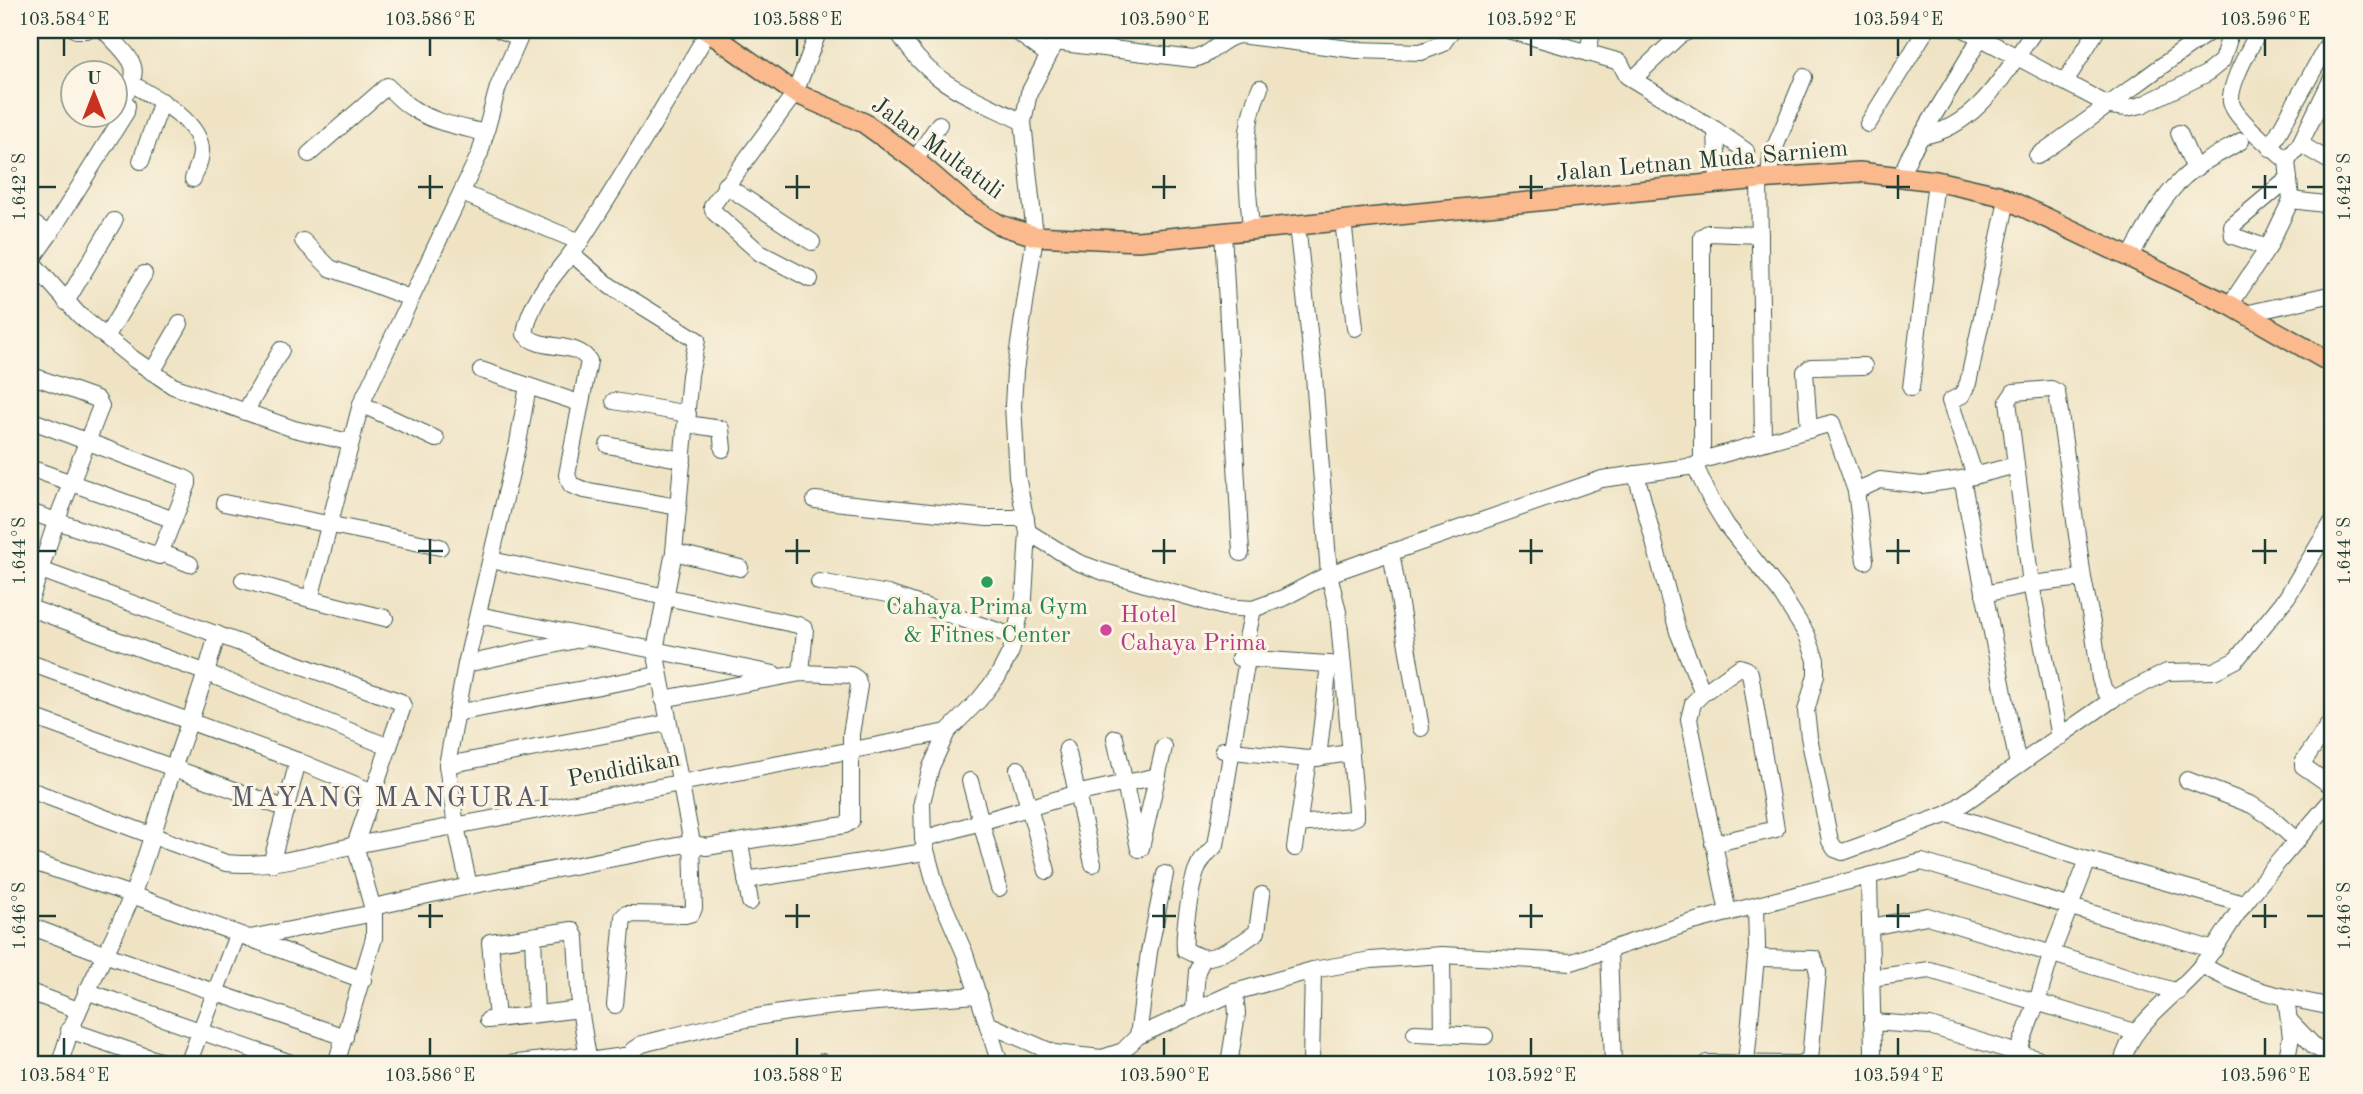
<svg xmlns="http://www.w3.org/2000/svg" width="2363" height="1094" font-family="'Old Standard TT',serif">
<rect width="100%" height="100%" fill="#fcf5e5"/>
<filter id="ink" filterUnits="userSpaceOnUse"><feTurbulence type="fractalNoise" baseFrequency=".0143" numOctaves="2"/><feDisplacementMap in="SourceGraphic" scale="14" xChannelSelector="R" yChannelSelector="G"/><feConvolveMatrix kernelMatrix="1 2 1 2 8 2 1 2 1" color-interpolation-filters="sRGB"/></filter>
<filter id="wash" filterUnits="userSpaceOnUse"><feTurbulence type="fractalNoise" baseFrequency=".00686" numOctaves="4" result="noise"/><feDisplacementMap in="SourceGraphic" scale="28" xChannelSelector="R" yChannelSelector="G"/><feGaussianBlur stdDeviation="1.57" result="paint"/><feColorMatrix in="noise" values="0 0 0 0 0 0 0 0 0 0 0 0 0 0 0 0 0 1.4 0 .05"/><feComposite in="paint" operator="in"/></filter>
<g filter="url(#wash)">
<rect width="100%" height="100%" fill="#efe3c4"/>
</g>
<g filter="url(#ink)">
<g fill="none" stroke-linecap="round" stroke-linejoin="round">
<defs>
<g id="minor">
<path d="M76 30H87"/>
<path d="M500 30 519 37"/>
<path d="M897 30C929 85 969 95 1023 122"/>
<path d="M1014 30 1047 54"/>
<path d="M1508 30 1620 62 1627 76 1716 130 1746 151"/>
<path d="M1966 30 2110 106 2127 108 2142 105 2206 74 2222 61 2228 42 2227 30"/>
<path d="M1055 42 1193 59C1211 57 1221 37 1239 35L1357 50 1421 52 1442 44 1452 30"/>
<path d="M1587 53 1593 30"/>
<path d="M1633 79 1680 35 1692 30"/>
<path d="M2065 82 2097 30"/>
<path d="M132 84C155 97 202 122 201 152 201 161 196 170 193 179"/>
<path d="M1868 124 1926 30"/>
<path d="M1716 130 1718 183"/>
<path d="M2179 133 2195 169"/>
<path d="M1922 136C1977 128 2006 71 2035 30"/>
<path d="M2300 144 2333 163"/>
<path d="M2270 148 2333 35"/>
<path d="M309 154 387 86C395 94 403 103 412 108 434 123 461 127 486 133"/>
<path d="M2037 156C2097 115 2153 71 2212 30"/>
<path d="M915 160 939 124"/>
<path d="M141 161 162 101"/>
<path d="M2287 161 2300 144 2333 76"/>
<path d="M1901 175 1910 155 1985 30"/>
<path d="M1769 178 1771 157 1804 77"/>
<path d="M1759 179 1763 441"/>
<path d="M725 185 812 242"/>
<path d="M462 193 580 242"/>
<path d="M2291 200 2333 205"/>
<path d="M1343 220 1355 328"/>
<path d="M30 221 49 235"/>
<path d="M1297 225 1314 376 1329 574 1338 612 1356 810V817L1351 819 1299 824"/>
<path d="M1251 230C1248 182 1239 133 1260 88"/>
<path d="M1223 232 1241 553"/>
<path d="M303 241 330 268 410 298"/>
<path d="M2268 248 2233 236 2232 226 2289 178"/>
<path d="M572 254 610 286 697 340 690 375 674 552 655 650 692 843 694 908 692 913 685 915 626 914 623 917 615 1005"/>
<path d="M2130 257C2145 231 2159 201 2181 180 2197 164 2221 153 2241 141"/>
<path d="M31 261 79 315 132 358 173 386 294 429 349 442"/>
<path d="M30 262 49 235 126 112 127 105 122 98C148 66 126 55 104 30"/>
<path d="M810 279 760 253 714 212 712 206 795 93 819 30"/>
<path d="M66 302 114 221"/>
<path d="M2230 305 2268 248 2291 200 2287 161C2274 150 2234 118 2231 102 2229 83 2251 47 2259 30"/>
<path d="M2245 314 2333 294"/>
<path d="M106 337 144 274"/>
<path d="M481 370 579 403"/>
<path d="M152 372 180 324"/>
<path d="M30 375 97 399 101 406 56 522 30 601"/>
<path d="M528 386 518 443 466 664 447 765 456 826 469 886 692 843 706 847 845 825 851 821V734L859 686 857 679 851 675 801 673 663 699"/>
<path d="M1911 388 1936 181"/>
<path d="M614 401 688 414"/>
<path d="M361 404 436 439"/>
<path d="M245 412 281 350"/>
<path d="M30 420 184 478 188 480V484L159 556 30 512"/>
<path d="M687 424 721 429 723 449"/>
<path d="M1809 430 1805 372 1811 367 1864 366"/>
<path d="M608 445 683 460"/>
<path d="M1702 460V237L1708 233 1760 235"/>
<path d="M1695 466 1711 500 1727 526 1780 592 1807 635 1816 660V675L1806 711 1809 737 1830 841 1835 849 1843 852 1948 814 2113 699 2167 672 2214 671 2236 660 2287 597 2333 521"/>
<path d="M30 468 174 520"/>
<path d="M1636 474 1678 632 1703 693"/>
<path d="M1975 476 1950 401 1962 395 1968 383 2007 200"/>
<path d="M1962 479 2018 765"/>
<path d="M1856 491 1865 561"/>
<path d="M815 500 987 518H1026"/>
<path d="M224 503 440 547"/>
<path d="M678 507 584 490 571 485 567 475 589 361C577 340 539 352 525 334 531 292 564 268 585 234 628 168 668 100 708 32"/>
<path d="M1028 532 1077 562 1104 572 1224 607 1253 609 1283 598 1329 574 1602 479 1695 466 1702 460 1832 423 1856 491 1880 480 1922 485 1962 479 2016 465"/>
<path d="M674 552 740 568"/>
<path d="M1391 552 1421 728"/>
<path d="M162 553 190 564"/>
<path d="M491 560 798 625 805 629 801 673"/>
<path d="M30 566 401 702 403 706 355 845 374 913V938L336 1064"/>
<path d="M2083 578 2031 584 2008 401 2014 392 2051 389 2057 392 2083 578 2093 628 2100 679 2104 690 2113 699"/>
<path d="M243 580 310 599"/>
<path d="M819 582 888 594 1016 637"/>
<path d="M1984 594 2031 584 2060 737"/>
<path d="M30 608 207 673 389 747"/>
<path d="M478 615 774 674"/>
<path d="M385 618 310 599 361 404 480 153 498 87 523 30"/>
<path d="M1245 648 1247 659 1216 845C1208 852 1200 861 1196 872 1190 890 1183 932 1185 950 1190 952 1196 956 1201 957 1215 961 1245 941 1257 932L1262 895"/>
<path d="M1240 656 1245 648 1253 609"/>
<path d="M1239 658 1342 665"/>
<path d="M30 663 298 761 373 792"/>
<path d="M466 664 580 639"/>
<path d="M456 713 658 675"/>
<path d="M30 716 287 809"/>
<path d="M2333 718 2303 762V766L2333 787"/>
<path d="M1115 738 1139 849"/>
<path d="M1067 749 1093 864"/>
<path d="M1223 750 1308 759 1350 753"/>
<path d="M1318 758 1329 664"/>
<path d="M447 765 667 723"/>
<path d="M1018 769 1047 871"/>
<path d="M2187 780 2252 805 2269 816 2297 841"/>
<path d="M970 781 999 888"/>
<path d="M30 790 226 863C270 868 312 855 355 845L947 732"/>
<path d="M1948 814 2088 860 2244 904"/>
<path d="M923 839 1075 794 1158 776"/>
<path d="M740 843 750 902"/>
<path d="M1713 844 1776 829 1750 673 1746 669 1740 667 1703 693 1693 703 1689 719 1728 913"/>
<path d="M1141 848 1164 747"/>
<path d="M1295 848 1308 759"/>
<path d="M30 861 132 895 363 980"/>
<path d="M271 864 298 761"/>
<path d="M1869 878 1873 1051 1871 1064"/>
<path d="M746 880 925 852"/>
<path d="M373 907 469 886"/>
<path d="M30 926 104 954 345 1037"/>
<path d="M1871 927 1927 916 2178 992"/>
<path d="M533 936 536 1014"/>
<path d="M250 938 374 913"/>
<path d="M1609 950 1613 1064"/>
<path d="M1442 955 1443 1035"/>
<path d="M2202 965C2243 990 2287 998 2333 1007"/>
<path d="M1871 978 1930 970 2135 1032"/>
<path d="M86 991 294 1064"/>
<path d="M30 992 78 1010"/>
<path d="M1194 1009 1197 971 1203 959"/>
<path d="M497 1019 490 942 572 930 576 938 580 1009 589 1064"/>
<path d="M488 1020 580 1009"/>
<path d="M2290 1021 2314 1046 2333 1058"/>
<path d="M1872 1022 1930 1026 2054 1064"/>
<path d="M988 1024 1054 1053 1102 1058 1123 1051 1138 1036 1235 992 1313 970 1371 960 1442 955 1572 962 1689 923 1922 862 2214 950"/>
<path d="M69 1030 168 1064"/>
<path d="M1415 1033 1485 1036"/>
<path d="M1138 1036 1149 952 1165 874"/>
<path d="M2018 1052 2037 1002 2051 955 2088 860"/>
<path d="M588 1061 631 1055 633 1050 642 1044C690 1032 738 1019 788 1012 851 1003 915 999 979 995"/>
<path d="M822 1062V1064"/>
<path d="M1707 1063 1799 1064 1810 1060 1818 972 1814 959 1756 958"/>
<path d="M1746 1063 1757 947 1756 906"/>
<path d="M60 1064C76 1003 110 951 133 893 149 851 160 808 174 766 189 721 206 679 217 634"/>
<path d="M188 1064 237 935"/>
<path d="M509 1064 586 1055"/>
<path d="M1000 1064 965 954 936 887 923 839 922 802 931 767 947 732 979 700 998 676 1011 651 1024 598 1028 532 1017 476 1013 405 1015 371 1035 236 1023 122 1029 93 1062 30"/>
<path d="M1229 1064 1237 1014 1235 992"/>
<path d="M1311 1064 1313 970"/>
<path d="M2122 1064C2129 1024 2176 997 2201 966 2217 947 2229 924 2244 904 2272 867 2304 833 2333 798"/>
<path d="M2286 1064 2291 1037 2286 998"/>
</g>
<path id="major" d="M706 30 795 93 864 123 915 160 966 204 1000 225 1035 236 1138 241 1759 179 1859 172 1936 181 1998 195 2230 305 2333 364"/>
</defs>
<!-- minor casing -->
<use href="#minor" stroke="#3e564a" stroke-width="18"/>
<!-- major casing -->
<use href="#major" stroke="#3e564a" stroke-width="22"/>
<!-- minor -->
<use href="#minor" stroke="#fff" stroke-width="16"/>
<!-- major -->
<use href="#major" stroke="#fbba8d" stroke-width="19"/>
</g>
</g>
<!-- ticks -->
<path fill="none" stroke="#1f3d34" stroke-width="2.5" d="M64 38V56M430 38V56M797 38V56M1164 38V56M1531 38V56M1898 38V56M2265 38V56M430 175V199M797 175V199M1164 175V199M1531 175V199M1898 175V199M2265 175V199M38 187H56M418 187H443M785 187H810M1152 187H1176M1519 187H1543M1886 187H1910M2252 187H2277M2307 187H2324M430 539V564M797 539V564M1164 539V564M1531 539V564M1898 539V564M2265 539V564M38 551H56M418 551H443M785 551H810M1152 551H1176M1519 551H1543M1886 551H1910M2252 551H2277M2307 551H2324M430 904V928M797 904V928M1164 904V928M1531 904V928M1898 904V928M2265 904V928M38 916H56M418 916H443M785 916H810M1152 916H1176M1519 916H1543M1886 916H1910M2252 916H2277M2307 916H2324M64 1038V1056M430 1038V1056M797 1038V1056M1164 1038V1056M1531 1038V1056M1898 1038V1056M2265 1038V1056"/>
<!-- markers -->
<circle fill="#2e9e5b" stroke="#fcf5e5" stroke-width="2.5" cx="987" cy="582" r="7"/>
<circle fill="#d1479c" stroke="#fcf5e5" stroke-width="2.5" cx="1106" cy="630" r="7"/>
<g text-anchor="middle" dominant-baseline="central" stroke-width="6" stroke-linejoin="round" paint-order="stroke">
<!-- street labels -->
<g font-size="24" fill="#1f3d34" stroke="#fcf5e5">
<text transform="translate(937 149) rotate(36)">Jalan Multatuli</text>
<text transform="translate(1702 162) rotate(-5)">Jalan Letnan Muda Sarniem</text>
<text transform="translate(624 770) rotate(-11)">Pendidikan</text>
</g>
<!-- leisure labels -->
<g font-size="24" fill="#27864d" stroke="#fcf5e5">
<text x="987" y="608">Cahaya Prima Gym<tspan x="987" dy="28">&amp; Fitnes Center</tspan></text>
</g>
<!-- hotel labels -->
<g font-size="24" fill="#b23c85" stroke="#fcf5e5" text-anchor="start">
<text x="1120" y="616">Hotel<tspan x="1120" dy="28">Cahaya Prima</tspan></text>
</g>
<!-- quarter labels -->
<g font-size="28" letter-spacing="2" fill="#555b6b" stroke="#fcf5e5">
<text x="391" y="799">MAYANG MANGURAI</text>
</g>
</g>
<!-- margin -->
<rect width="2363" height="1094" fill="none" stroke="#fcf5e5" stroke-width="77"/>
<!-- north arrow -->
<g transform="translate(94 94)"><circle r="33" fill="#fcf5e5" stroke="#a4ab9e" stroke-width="2"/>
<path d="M0-5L12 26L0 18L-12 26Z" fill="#c8321e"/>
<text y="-10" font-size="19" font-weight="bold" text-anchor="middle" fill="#1f3d34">U</text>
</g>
<rect x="38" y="38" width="2286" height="1018" fill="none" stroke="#1f3d34" stroke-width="2.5"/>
<g font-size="18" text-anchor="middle" fill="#1f3d34">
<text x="64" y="25">103.584°E</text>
<text x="430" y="25">103.586°E</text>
<text x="797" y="25">103.588°E</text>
<text x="1164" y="25">103.590°E</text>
<text x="1531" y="25">103.592°E</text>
<text x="1898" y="25">103.594°E</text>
<text x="2265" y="25">103.596°E</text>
<text transform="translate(19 187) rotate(-90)" y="6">1.642°S</text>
<text transform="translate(2344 187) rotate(-90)" y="6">1.642°S</text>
<text transform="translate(19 551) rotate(-90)" y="6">1.644°S</text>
<text transform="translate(2344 551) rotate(-90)" y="6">1.644°S</text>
<text transform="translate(19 916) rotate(-90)" y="6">1.646°S</text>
<text transform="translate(2344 916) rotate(-90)" y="6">1.646°S</text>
<text x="64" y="1081">103.584°E</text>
<text x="430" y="1081">103.586°E</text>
<text x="797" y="1081">103.588°E</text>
<text x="1164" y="1081">103.590°E</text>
<text x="1531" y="1081">103.592°E</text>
<text x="1898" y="1081">103.594°E</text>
<text x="2265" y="1081">103.596°E</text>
</g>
</svg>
